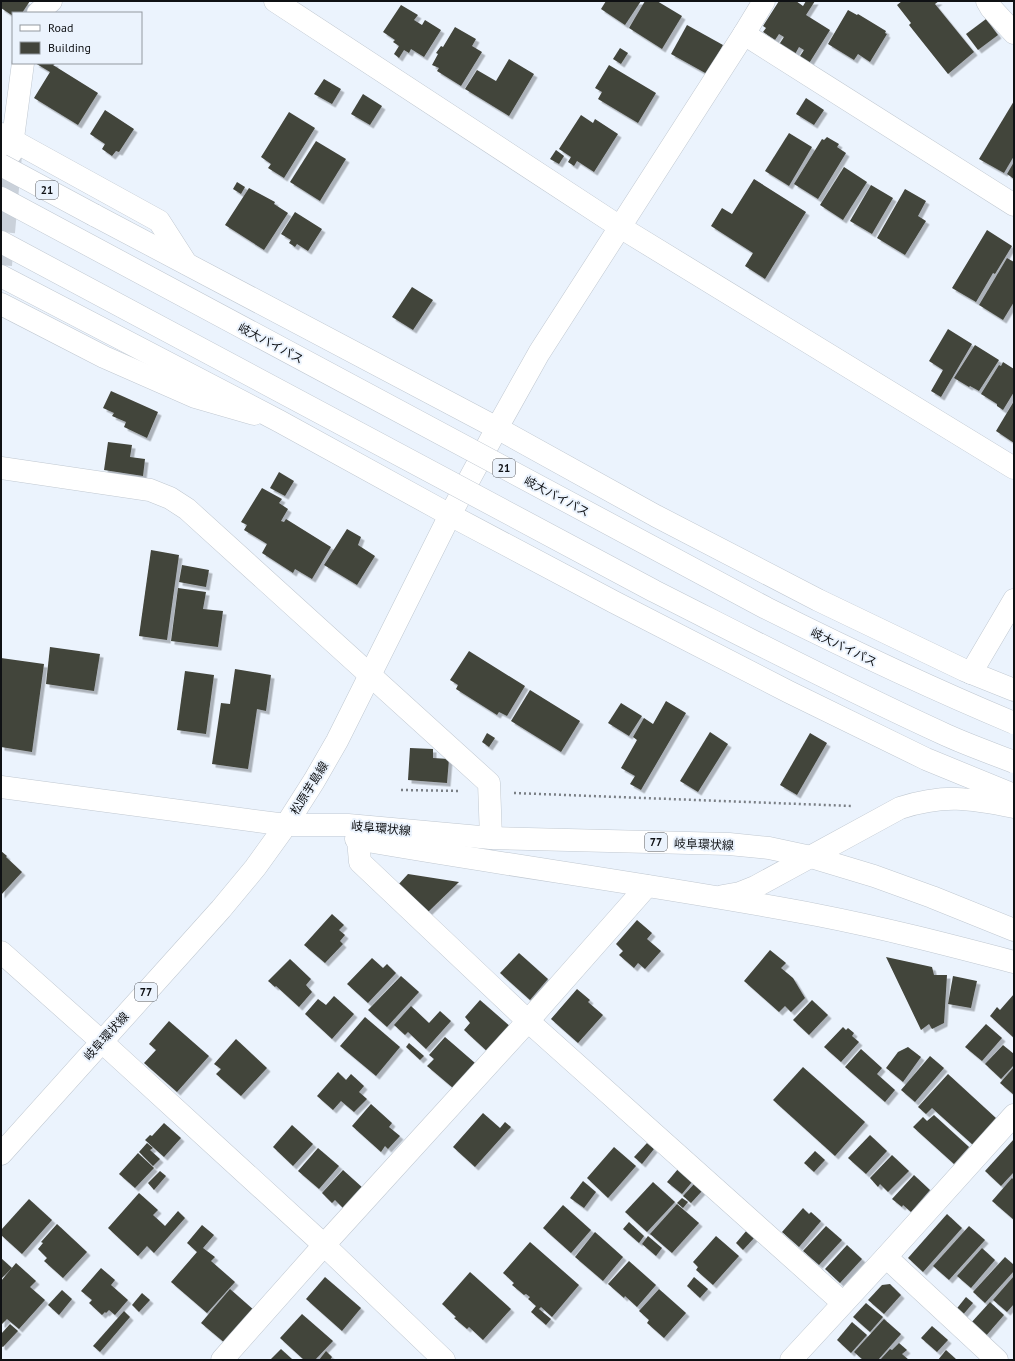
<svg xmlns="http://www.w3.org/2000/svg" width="1015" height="1361" font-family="'PT Sans','Noto Sans JP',sans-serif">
<defs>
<filter id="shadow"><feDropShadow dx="3.5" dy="3.5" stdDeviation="0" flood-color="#0004"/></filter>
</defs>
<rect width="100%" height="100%" fill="#ebf3fd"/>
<!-- building -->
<g fill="#42443b" filter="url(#shadow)">
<path d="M1 1H30L22 13H13V16L1 8Z"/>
<path d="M606 1H641L625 25 601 9Z"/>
<path d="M645 1H657L682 16 662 49 629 28Z"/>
<path d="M779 1H796L803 6 806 1H815L806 15 830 30 808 65 798 59 804 50 799 47 794 56 778 46 784 37 779 34 775 40 763 32 766 28 763 26Z"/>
<path d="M902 1H939L935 4 974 52 948 74 909 25 911 23 897 5Z"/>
<path d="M401 5 418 15 414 20 422 25 425 20 441 30 424 57 411 49 409 53 404 50 399 58 394 54 399 46 393 42 395 40 383 32Z"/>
<path d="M848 10 857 15 858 14 886 31 885 33 887 34 870 62 858 54 854 60 828 44Z"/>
<path d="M986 19 998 35 978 50 966 34Z"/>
<path d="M687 25 723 45 707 74 671 54Z"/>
<path d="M455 27 476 39 472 46 482 52 461 86 437 71 439 68 432 65 438 54 436 53 441 46 443 47Z"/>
<path d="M620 48 628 53 621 64 613 59Z"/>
<path d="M509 59 534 74 509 116 465 89 477 70 496 81Z"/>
<path d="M35 63H54L55 64 53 65 98 93 78 125 34 98 50 72Z"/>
<path d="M609 65 656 93 638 123 598 99 602 92 595 88Z"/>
<path d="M324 79 341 89 332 104 314 94Z"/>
<path d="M363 94 382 106 370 125 351 114Z"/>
<path d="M806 98 824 110 814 125 796 114Z"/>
<path d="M1014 101V156L1004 173 979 159Z"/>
<path d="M105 110 134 129 119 152 116 151 112 156 102 149 105 144 90 134Z"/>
<path d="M289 112 315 128 284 178 268 168 271 164 261 157Z"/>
<path d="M581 115 593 123 595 119 618 134 594 172 577 161 574 166 568 162 571 157 559 149Z"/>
<path d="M789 133 812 147 789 186 765 171Z"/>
<path d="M827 137 839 144 837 147 846 153 818 199 794 184 822 139 824 140Z"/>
<path d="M316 141 346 159 320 201 290 182Z"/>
<path d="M556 150 564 156 559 164 550 159Z"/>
<path d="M1014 162V179L1007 174Z"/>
<path d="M844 167 867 182 843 220 820 205Z"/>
<path d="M754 179 806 212 765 279 745 266 753 253 711 226 722 208 732 214Z"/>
<path d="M237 182 245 187 241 194 233 189Z"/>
<path d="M871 185 893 198 872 234 850 221Z"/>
<path d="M249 188 275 202 274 204 288 213 264 250 225 225Z"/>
<path d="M905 189 926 201 918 216 926 221 905 255 877 238Z"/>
<path d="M295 212 322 229 308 251 297 244 295 247 289 243 291 240 281 234Z"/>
<path d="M987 230 1012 246 995 274 993 273 976 302 952 288Z"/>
<path d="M1007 258 1014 262V302L1003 320 979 305Z"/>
<path d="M412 287 433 300 413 330 392 317Z"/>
<path d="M948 329 972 344 941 397 931 391 943 370 929 361Z"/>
<path d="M975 345 999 360 979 391 970 386 969 387 954 378Z"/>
<path d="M1003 362 1014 369V392L1003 410 997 406V404L981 394 999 365 1001 366Z"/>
<path d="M111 391 158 412 147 438 124 427 126 422 112 416 114 413 103 408Z"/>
<path d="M1014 401V443L996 431Z"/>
<path d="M108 442 132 445 130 457 145 459 143 476 104 470Z"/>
<path d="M279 472 294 481 285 496 270 488Z"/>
<path d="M262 488 282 499 279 503 288 509 281 521 284 522 286 519 331 547 312 579 295 569 293 573 262 553 267 544 244 530 247 525 241 522Z"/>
<path d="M347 529 361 537 358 545 375 556 357 585 324 565Z"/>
<path d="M151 550 179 555 167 640 139 636Z"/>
<path d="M182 565 209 570 206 587 179 582Z"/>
<path d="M178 588 206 592 203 609 223 611 218 647 171 641Z"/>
<path d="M50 647 100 654 94 691 46 684Z"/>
<path d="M469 651 525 686 507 716 499 712 497 715 456 689 458 685 450 680Z"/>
<path d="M1 658 44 664 32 752 1 747Z"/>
<path d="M235 669 271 675 266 711 257 709 248 769 212 764 221 703 230 704Z"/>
<path d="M185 671 214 675 206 734 177 730Z"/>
<path d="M530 690 580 721 561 752 511 721Z"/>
<path d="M666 701 686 713 641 790 630 784 635 776 621 768 637 740 633 737 644 718 653 724Z"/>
<path d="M621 703 642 716 629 736 608 723Z"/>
<path d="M710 732 728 744 698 792 680 781Z"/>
<path d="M487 733 495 738 489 747 482 742Z"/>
<path d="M810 733 827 743 797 795 780 785Z"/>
<path d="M410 748 433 749V758L449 759 447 783 408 780Z"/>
<path d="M1 851 7 856 6 857 22 872 1 895Z"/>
<path d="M408 874 459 882 427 913 397 886Z"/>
<path d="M332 914 344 925 339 930 345 935 340 941 343 944 325 963 304 945Z"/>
<path d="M637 920 652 933 647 939 661 951 645 969 638 963 634 968 619 955 623 951 616 944Z"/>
<path d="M770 950 786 963 781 968 793 978 805 998 791 1012 785 1006 779 1012 744 981Z"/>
<path d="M519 953 548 979 530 1000 500 973Z"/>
<path d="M886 957 932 967 934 975H947L944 1023 932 1029 929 1024 921 1030Z"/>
<path d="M372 958 383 968 387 964 396 973 368 1003 347 984Z"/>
<path d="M290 959 311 979 306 985 312 992 299 1007 276 986 275 987 268 981Z"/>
<path d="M401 976 419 992 387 1027 368 1010Z"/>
<path d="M953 976 977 981 971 1008 948 1004Z"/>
<path d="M577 989 590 1000 588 1002 603 1015 578 1043 551 1019Z"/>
<path d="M1014 994V1038L990 1016 997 1007 1000 1010Z"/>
<path d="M334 996 354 1014 332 1039 305 1014 318 999 326 1005Z"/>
<path d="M480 1000 512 1028 490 1054 464 1030 470 1023 465 1017Z"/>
<path d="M812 1000 828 1015 809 1035 793 1020Z"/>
<path d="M411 1006 429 1023 440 1011 451 1021 426 1049 408 1032 405 1035 394 1025Z"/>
<path d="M365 1017 400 1047 376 1076 340 1046Z"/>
<path d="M169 1021 209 1056 177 1092 144 1063 156 1050 149 1044Z"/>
<path d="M986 1024 1002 1038 982 1061 965 1047Z"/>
<path d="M843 1027 846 1030 848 1028 854 1033 852 1036 859 1042 841 1062 824 1047Z"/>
<path d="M445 1037 475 1063 453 1088 427 1066 434 1059 429 1055Z"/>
<path d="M236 1039 267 1068 241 1096 216 1074 221 1069 214 1064Z"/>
<path d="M409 1043 424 1056 420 1060 406 1047Z"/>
<path d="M1003 1045 1014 1054V1065L1001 1079 985 1064Z"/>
<path d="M908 1047 921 1057 903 1082 886 1068 898 1052Z"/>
<path d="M861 1049 882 1068 877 1074 895 1090 885 1102 845 1067Z"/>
<path d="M930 1056 944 1068 915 1102 901 1090Z"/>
<path d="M803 1067 865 1122 835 1156 773 1100Z"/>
<path d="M1014 1067V1095L1000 1083Z"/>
<path d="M338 1072 346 1080 351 1074 364 1086 359 1092 367 1099 354 1112 341 1101 333 1110 317 1096Z"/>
<path d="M948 1074 997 1119 973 1145 932 1108 926 1114 918 1107Z"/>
<path d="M371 1104 392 1123 389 1127 400 1136 388 1149 385 1146 381 1152 352 1126Z"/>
<path d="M483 1113 500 1128 505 1122 511 1127 475 1167 453 1147Z"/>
<path d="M934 1115 969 1147 954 1164 913 1127 923 1117 927 1121Z"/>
<path d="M164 1123 181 1138 164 1157 145 1140 150 1135 152 1136Z"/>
<path d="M292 1125 313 1144 293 1166 273 1147Z"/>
<path d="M870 1135 887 1151 866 1174 848 1158Z"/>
<path d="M1014 1139V1172L1001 1186 985 1171Z"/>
<path d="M147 1143 153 1148 150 1150 160 1159 153 1166 139 1152Z"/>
<path d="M647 1143 654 1149 642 1164 634 1157Z"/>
<path d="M614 1147 636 1166 608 1198 587 1178Z"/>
<path d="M318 1148 339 1166 319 1189 298 1171Z"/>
<path d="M815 1151 825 1160 814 1172 804 1163Z"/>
<path d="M138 1153 154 1168 135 1188 119 1174Z"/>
<path d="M892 1155 909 1171 888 1192 880 1184 878 1187 870 1178Z"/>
<path d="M678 1169 692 1182 682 1194 667 1182Z"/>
<path d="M343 1170 364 1189 345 1210 335 1200 332 1203 322 1193Z"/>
<path d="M160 1171 166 1176 154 1190 148 1183Z"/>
<path d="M914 1175 930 1190 911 1212 903 1205 902 1207 892 1199Z"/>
<path d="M1012 1178 1014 1180V1220L992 1201Z"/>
<path d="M583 1181 596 1192 584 1208 570 1198Z"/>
<path d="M653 1182 675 1202 647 1232 625 1212Z"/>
<path d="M695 1183 702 1191 691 1203 683 1196Z"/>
<path d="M139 1193 158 1210 153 1215 165 1226 178 1211 185 1218 154 1253 147 1246 138 1256 108 1228Z"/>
<path d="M682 1198 688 1202 683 1208 677 1203Z"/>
<path d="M29 1199 52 1220 22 1254 1 1235V1230Z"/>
<path d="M677 1204 699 1223 672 1253 650 1234Z"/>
<path d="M563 1205 591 1230 571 1253 543 1228Z"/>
<path d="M803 1208 809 1214 811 1212 821 1221 799 1247 782 1232Z"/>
<path d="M947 1214 962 1228 923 1272 908 1258Z"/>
<path d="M629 1222 644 1236 639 1243 623 1229Z"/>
<path d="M57 1224 87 1252 63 1278 44 1261 47 1258 38 1249 43 1243 41 1242Z"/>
<path d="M202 1225 214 1235 203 1248 215 1257 211 1261 235 1282 207 1313 171 1282 197 1252 187 1243Z"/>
<path d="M826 1226 842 1240 819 1265 803 1251Z"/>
<path d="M969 1226 985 1240 949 1280 933 1266Z"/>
<path d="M747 1230 755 1237 743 1250 736 1243Z"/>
<path d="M595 1232 623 1257 603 1281 575 1257Z"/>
<path d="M648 1236 662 1248 656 1256 642 1244Z"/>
<path d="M716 1236 739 1256 713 1285 696 1270 698 1267 693 1262Z"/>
<path d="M530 1242 579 1285 552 1317 541 1307 539 1309 551 1319 546 1325 531 1312 536 1306 528 1299 530 1297 526 1294 524 1295 512 1285 514 1283 503 1273Z"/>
<path d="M847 1245 862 1259 840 1283 825 1269Z"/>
<path d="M982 1248 995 1260 971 1288 957 1276Z"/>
<path d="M1005 1257 1014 1265V1271L985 1303 973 1292Z"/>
<path d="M1 1258 12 1268 1 1279Z"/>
<path d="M629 1261 656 1285 637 1307 625 1296 624 1298 608 1284Z"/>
<path d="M16 1263 36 1281 30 1287 45 1300 19 1329 7 1319 2 1324H1V1281Z"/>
<path d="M101 1268 115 1280 111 1285 128 1300 115 1315 109 1310 106 1313 105 1312 102 1315 89 1303 92 1300 81 1291Z"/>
<path d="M470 1272 511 1309 483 1340 469 1327 467 1329 454 1318 456 1317 442 1304Z"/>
<path d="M1014 1276V1304L1007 1312 993 1300Z"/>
<path d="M325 1277 361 1308 342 1331 306 1299Z"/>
<path d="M694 1277 708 1289 700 1298 687 1286Z"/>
<path d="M890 1284 901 1295 884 1314 868 1300 882 1285Z"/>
<path d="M230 1289 255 1311 226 1344 201 1323Z"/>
<path d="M659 1289 686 1313 664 1338 647 1323 649 1320 639 1311Z"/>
<path d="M62 1290 72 1299 59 1315 48 1305Z"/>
<path d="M142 1293 150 1300 139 1312 132 1305Z"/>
<path d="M966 1297 973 1303 961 1317 954 1312Z"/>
<path d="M990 1302 1004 1315 985 1337 970 1324Z"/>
<path d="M866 1303 883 1317 870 1332 853 1317Z"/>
<path d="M124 1311 130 1317 100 1352 93 1346Z"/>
<path d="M302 1314 333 1341 315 1360H304L280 1338Z"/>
<path d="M884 1319 901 1334 878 1360H863L854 1352Z"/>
<path d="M852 1322 867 1335 851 1353 837 1340Z"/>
<path d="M10 1324 18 1331 3 1347 1 1346V1334Z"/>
<path d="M932 1326 948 1340 937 1352 921 1338Z"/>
<path d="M899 1343 907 1350 902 1354 909 1360H880L890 1349 892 1350Z"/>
<path d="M281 1349 293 1360H270Z"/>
<path d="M946 1350 957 1360H938Z"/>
<path d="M326 1351 332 1357 330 1360H319Z"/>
</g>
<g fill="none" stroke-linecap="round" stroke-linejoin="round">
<!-- street-tunnel -->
<path stroke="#cad1da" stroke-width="22" stroke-dasharray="22 11" stroke-linecap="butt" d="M1 265 11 155"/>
<defs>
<g id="street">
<path d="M275 1 620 227 1014 468"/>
<path d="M987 1 991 8 1014 33"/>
<path d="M38 13 51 1"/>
<path d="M744 34 1014 205"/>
<path d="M1 134 159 221 186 263"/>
<path d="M11 153 23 63"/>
<path d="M620 227 744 34 764 1"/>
<path d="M1 304 104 357 195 397 254 414"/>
<path d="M1 468 150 490 170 498 187 509 489 783 491 838"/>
<path d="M971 673 1014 600"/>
<path d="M358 839 360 862 528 1021 843 1303"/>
<path d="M1 952 101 1041 324 1245 444 1360"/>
<path d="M886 1257 997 1360"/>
<path d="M222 1360 324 1245 528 1021 647 886"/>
<path d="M791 1360 886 1257 1014 1115"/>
</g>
<path id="secondary" d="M1 787 286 825 314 781 337 741 450 515 497 428 539 353 620 227"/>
<g id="primary">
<path d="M286 825H348L491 838 729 844 769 848 811 857 874 876 932 897 1014 930"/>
<path d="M356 839C509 866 664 886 817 915 884 928 949 945 1014 962"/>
<path d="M723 896 740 893 755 887 900 808C944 794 969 798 1014 807"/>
<path d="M1 1154 221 909 255 868 286 825"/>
</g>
<g id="highway">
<path d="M94 215 497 428 656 516 818 600 964 670 1014 690"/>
<path d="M1 276 279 421 450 515 614 602 789 692 926 759 1014 795"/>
</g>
</defs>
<!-- street casing -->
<use href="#street" stroke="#c0c8d1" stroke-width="23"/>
<!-- secondary casing -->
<use href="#secondary" stroke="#c0c8d1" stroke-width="23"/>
<!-- primary casing -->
<use href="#primary" stroke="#c0c8d1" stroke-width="23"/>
<!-- highway casing -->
<use href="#highway" stroke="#c0c8d1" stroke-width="23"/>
<!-- path -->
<g stroke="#7a7f85" stroke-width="2.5" stroke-dasharray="2 3" stroke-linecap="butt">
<path d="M401 790 461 791"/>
<path d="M514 793 852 806"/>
</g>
<!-- street -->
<use href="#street" stroke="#fff" stroke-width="22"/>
<!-- secondary -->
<use href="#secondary" stroke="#fff" stroke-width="22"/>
<!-- primary -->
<use href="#primary" stroke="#fff" stroke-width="22"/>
<!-- highway -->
<use href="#highway" stroke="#fff" stroke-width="22"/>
<defs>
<g id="highway-bridge">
<path d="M1 165 94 215"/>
<path d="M1 198 766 608C848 649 930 688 1014 723"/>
<path d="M1 242 654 591C751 640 847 690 946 735 968 745 991 753 1014 762"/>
</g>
</defs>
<!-- highway-bridge casing -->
<use href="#highway-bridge" stroke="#c0c8d1" stroke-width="23" stroke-linecap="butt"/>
<!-- highway-bridge -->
<use href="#highway-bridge" stroke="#fff" stroke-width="22"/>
</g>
<g text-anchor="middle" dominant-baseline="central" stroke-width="4" stroke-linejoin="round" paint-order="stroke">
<!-- shield labels -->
<g fill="#ebf3fd" stroke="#51555a" stroke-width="1">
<rect x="36" y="181" width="22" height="18" rx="3"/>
<rect x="493" y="459" width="22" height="18" rx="3"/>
<rect x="645" y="833" width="22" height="18" rx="3"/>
<rect x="135" y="983" width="22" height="18" rx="3"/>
</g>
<g font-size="11" font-weight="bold" fill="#0f1114">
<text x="47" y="190">21</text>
<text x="504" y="468">21</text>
<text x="656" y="842">77</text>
<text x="146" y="992">77</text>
</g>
<!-- street labels -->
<g font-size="12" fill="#0f1114" stroke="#ebf3fd">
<text transform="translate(271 343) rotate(28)">岐大バイパス</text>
<text transform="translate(557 496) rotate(28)">岐大バイパス</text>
<text transform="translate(844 647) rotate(26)">岐大バイパス</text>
<text transform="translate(309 788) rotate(-58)">松原芋島線</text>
<text transform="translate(381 828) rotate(5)">岐阜環状線</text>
<text transform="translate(704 844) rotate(2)">岐阜環状線</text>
<text transform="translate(106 1036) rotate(-48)">岐阜環状線</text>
</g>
</g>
<!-- border -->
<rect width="1015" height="1361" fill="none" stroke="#0f1114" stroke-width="4"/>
<!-- legend -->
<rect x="12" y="12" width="130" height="52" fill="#ebf3fd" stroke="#9399a0"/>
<rect x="20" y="25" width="20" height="6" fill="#ffffff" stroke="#9399a0"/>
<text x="48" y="32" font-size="12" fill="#0f1114">Road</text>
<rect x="20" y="42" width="20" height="12" fill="#42443b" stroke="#9399a0"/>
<text x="48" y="52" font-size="12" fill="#0f1114">Building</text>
</svg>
